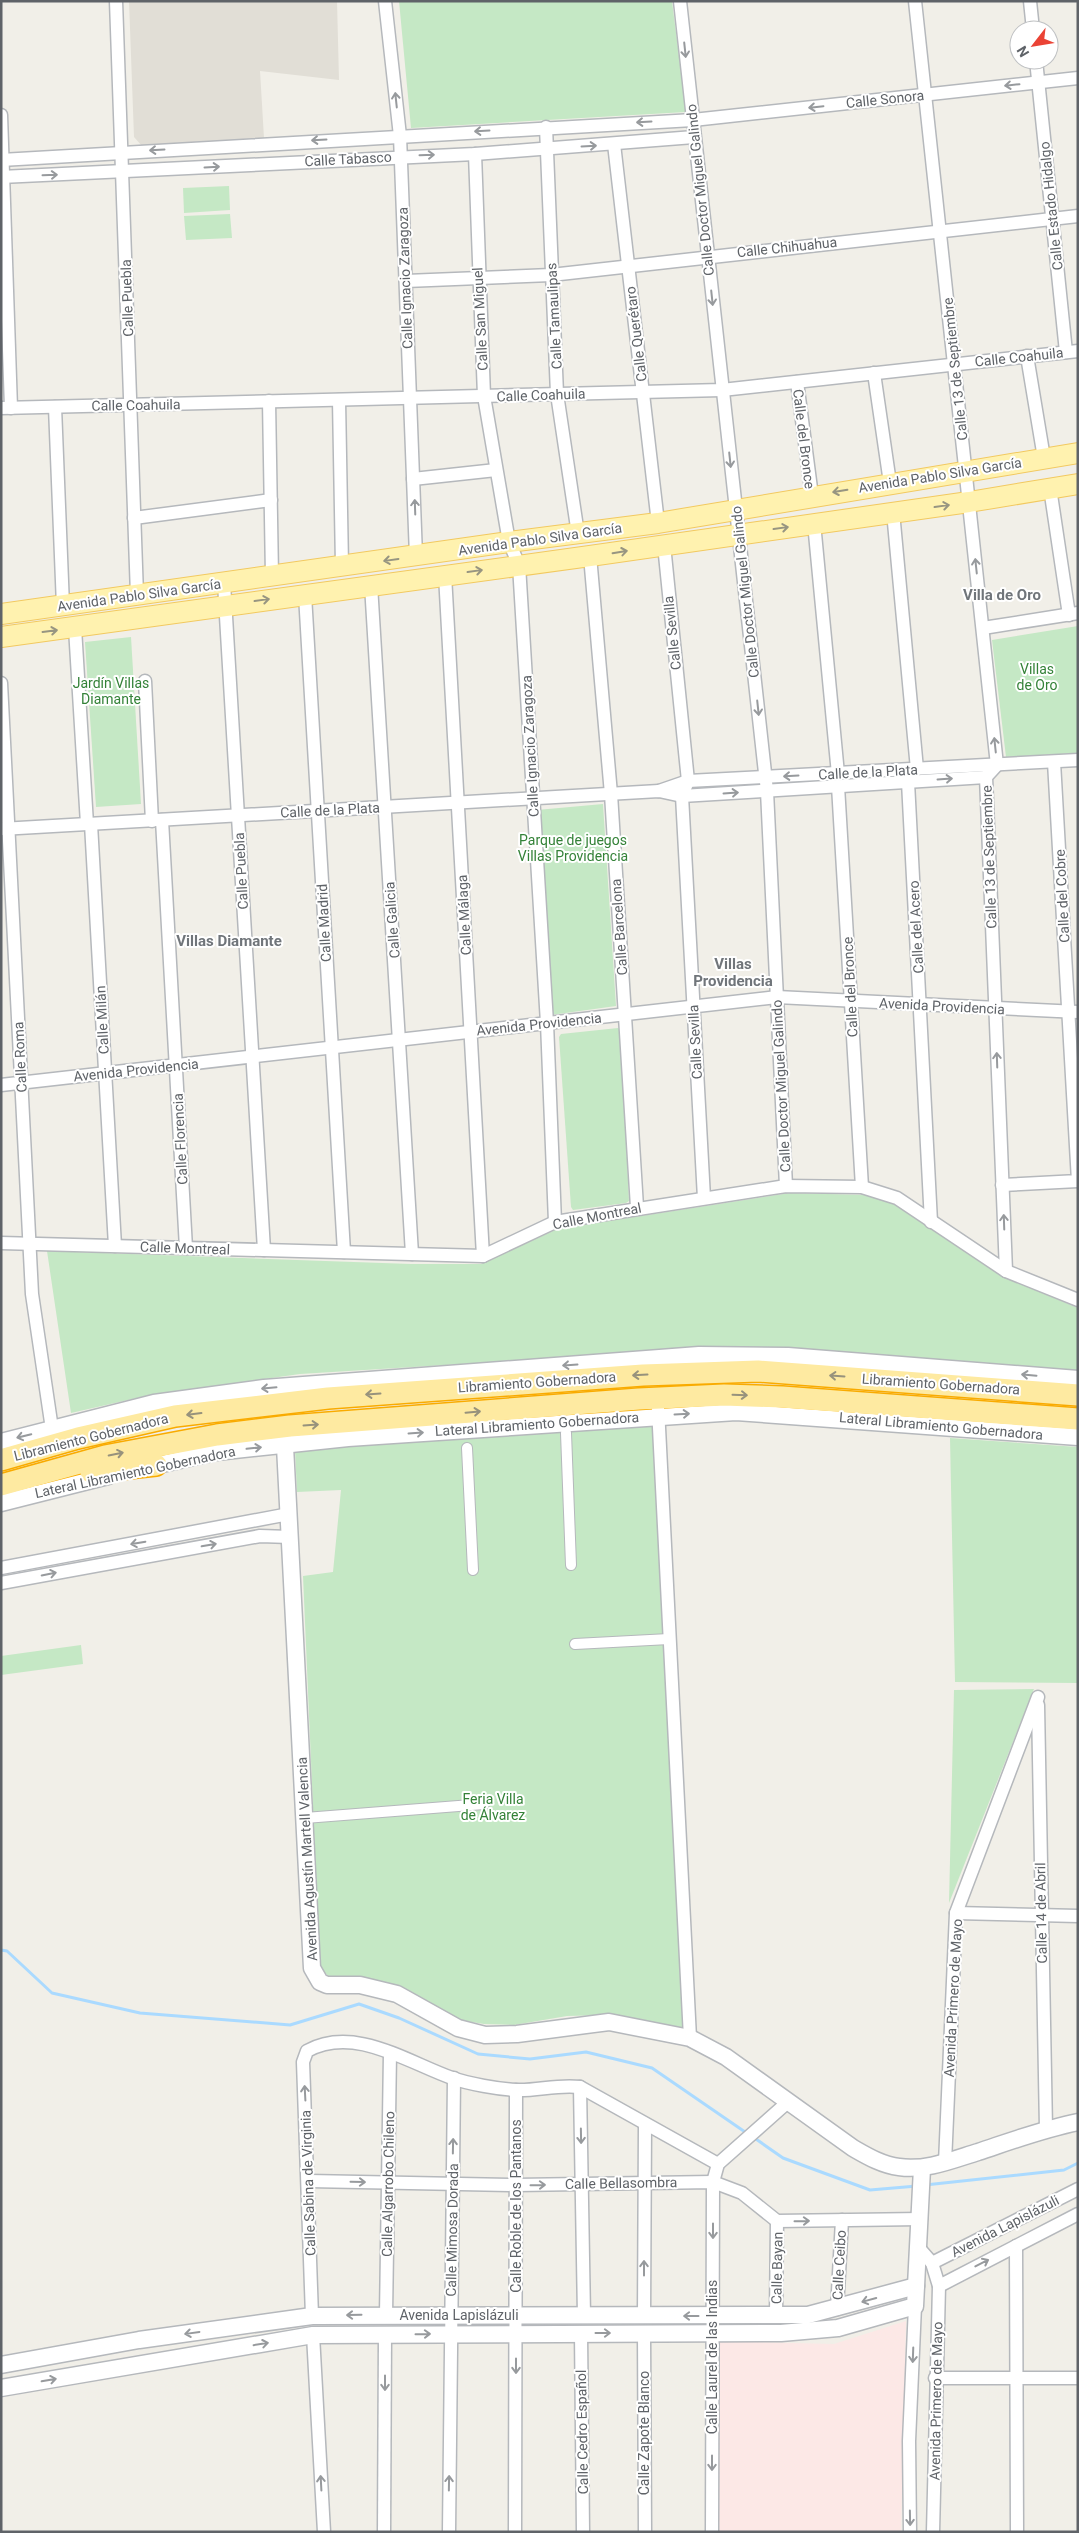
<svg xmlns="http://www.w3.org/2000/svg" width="1079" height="2533" font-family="Roboto,sans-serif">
<rect width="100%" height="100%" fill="#f1efe8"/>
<!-- education -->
<path fill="#e1ded6" d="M129 1H337L339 80 260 71 264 138 142 146 134 137Z"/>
<!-- medical -->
<path fill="#fce8e6" d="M906 2321 901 2532H716V2341L834 2344Z"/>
<!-- green -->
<g fill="#c5e8c5">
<path d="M399 1H672L686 112 411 128Z"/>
<path d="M229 186 230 210 184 213 183 188Z"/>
<path d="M230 214 232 238 186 240 184 216Z"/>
<path d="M1078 626V753L1006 757 992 640Z"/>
<path d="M131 637 141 804 96 807 85 642Z"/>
<path d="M603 804 616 1006 551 1015 537 810Z"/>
<path d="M618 1028 621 1031 629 1201 626 1203 573 1210 571 1207 559 1037 561 1034Z"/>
<path d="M790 1193 867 1195 894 1204 1004 1277 1078 1308V1373L740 1347 300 1374 150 1395 71 1413 47 1251 411 1264H481L557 1229Z"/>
<path d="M654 1423 685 2028 607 2015 567 2016 514 2025 484 2024 460 2020 403 1987 354 1976 330 1977 320 1969 303 1576 333 1572 341 1490 297 1492 295 1450Z"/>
<path d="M950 1438 1078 1447V1683L955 1682Z"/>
<path d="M81 1645 83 1664 1 1675V1656Z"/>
<path d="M1034 1689 949 1903 954 1690Z"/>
</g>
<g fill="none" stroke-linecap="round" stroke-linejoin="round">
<!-- stream -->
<g stroke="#aadaff" stroke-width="3">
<path d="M1 1950 7 1951 52 1993 140 2013 290 2025 359 2004 399 2018 478 2054 530 2059 586 2052 652 2068 748 2134"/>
<path d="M753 2137 783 2158 870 2190 917 2186"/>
<path d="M925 2185 1064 2170 1078 2163"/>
</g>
<defs>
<g id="pedestrian">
<path d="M566 1433 571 1565"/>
<path d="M467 1448 473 1570"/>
<path d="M575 1644 669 1639"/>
<path d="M305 1818 484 1804"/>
</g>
<g id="minor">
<path d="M116 1 137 595"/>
<path d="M385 1 400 136 416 556"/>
<path d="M680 1 767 791 786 1186"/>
<path d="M915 1 997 765 986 777 1006 1271"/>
<path d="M1030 1 1033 30"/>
<path d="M1036 60 1066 352"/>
<path d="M1 115 11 408"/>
<path d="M546 127 557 394 578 534"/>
<path d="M614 144 658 523"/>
<path d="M475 154 484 396 509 542 519 565 547 1023 555 1222"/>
<path d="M1 160 693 120 1078 78"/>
<path d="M1 177 475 154 694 137"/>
<path d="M406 281 551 275 1078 216"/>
<path d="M1027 356 1044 458"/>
<path d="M874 373 890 483"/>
<path d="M797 382 812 496"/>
<path d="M339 400 342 566"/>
<path d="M269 401 272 576"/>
<path d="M55 407 63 606"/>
<path d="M1 408 722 390 1078 351"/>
<path d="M413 479 496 470"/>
<path d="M1050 488 1069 615"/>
<path d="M893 512 917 769"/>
<path d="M134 518 271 500"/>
<path d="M814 523 838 774"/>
<path d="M664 545 688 781 682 796 704 1198"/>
<path d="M590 556 611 794 637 1207"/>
<path d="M445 575 483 1256"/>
<path d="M224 583 264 1250"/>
<path d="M371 585 412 1254"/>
<path d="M305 595 344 1252"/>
<path d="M75 628 87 824"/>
<path d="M983 628 1078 613"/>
<path d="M145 681 152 821"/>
<path d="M1 683 32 1294 52 1429"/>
<path d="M908 782 931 1222"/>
<path d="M838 786 862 1187"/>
<path d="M659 791 688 781 1078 760"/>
<path d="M162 820 186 1248"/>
<path d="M91 824 115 1246"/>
<path d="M1 829 659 791 682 796 986 777"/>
<path d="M1 1085 777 997 1078 1012"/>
<path d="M1002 1185 1078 1181 1054 762"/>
<path d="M1 1243 483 1256 555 1222 786 1186 862 1187 897 1198 1006 1271 1078 1300"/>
<path d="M658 1408 690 2038"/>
<path d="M1 1568 289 1514"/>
<path d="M1 1583 260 1536 290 1537"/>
<path d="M1038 1705 1046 2129"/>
<path d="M956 1913 1078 1916"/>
<path d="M580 2087 584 2316"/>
<path d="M945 2163 956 1913 1038 1697"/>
<path d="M309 2181 516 2185 713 2182 742 2193 777 2221 921 2219"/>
<path d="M1016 2246 1017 2532"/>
<path d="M918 2247 932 2263 939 2286 933 2532"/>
<path d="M932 2263 1078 2189"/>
<path d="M939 2286 1078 2214"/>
<path d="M837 2309 842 2220"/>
<path d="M386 2315 390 2053"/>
<path d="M776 2315 777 2221"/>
<path d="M312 2316 303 2062 307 2051C354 2025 407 2062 452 2078 469 2084 498 2089 516 2090 537 2091 558 2084 580 2087L718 2164"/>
<path d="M644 2317 645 2124"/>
<path d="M581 2333 583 2532"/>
<path d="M644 2333 645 2532"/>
<path d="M313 2335 324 2532"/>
<path d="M935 2378H1078"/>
<path d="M384 2532 385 2334"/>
<path d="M449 2532 454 2078"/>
<path d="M515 2532 516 2090"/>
<path d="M712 2532 713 2182 718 2164 789 2101"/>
<path d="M910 2532 909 2441 915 2306"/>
</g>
<g id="tertiary">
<path d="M284 1427 312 1968 320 1982 327 1985H360L397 1994 458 2028 485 2035 517 2034 609 2022 690 2038 726 2057 853 2148C867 2156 882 2165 899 2167 926 2171 952 2160 978 2152 1011 2141 1043 2129 1078 2122"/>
<path d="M1 1442 154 1403 264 1388 699 1355 788 1356 1078 1379"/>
<path d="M144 1468 216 1452 348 1438 736 1412 1078 1437"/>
<path d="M1 1503 108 1476"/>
<path d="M1 2365 139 2340 312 2316 808 2315 916 2286"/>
<path d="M1 2388 313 2335 781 2333 838 2328 915 2306 922 2168"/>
</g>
<g id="primary">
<path d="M1 614 509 542 658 523 1078 453"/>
<path d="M1 637 590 556 969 502 1078 484"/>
</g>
<g id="trunk">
<path d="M1 1460 78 1438 175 1416 328 1398 643 1375 758 1371 1078 1395"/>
<path d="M91 1472 156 1465"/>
<path d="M1 1485 105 1456 217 1435 290 1426 639 1399 724 1395 782 1397 1078 1419"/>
</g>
</defs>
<!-- pedestrian casing -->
<use href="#pedestrian" stroke="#b5b8bc" stroke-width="12"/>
<!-- minor casing -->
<use href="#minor" stroke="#b5b8bc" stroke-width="15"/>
<!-- tertiary casing -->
<use href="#tertiary" stroke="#b5b8bc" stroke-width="19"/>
<!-- primary casing -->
<use href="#primary" stroke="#f2c960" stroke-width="22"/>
<!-- trunk casing -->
<use href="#trunk" stroke="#f9ab00" stroke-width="24"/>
<!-- pedestrian -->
<use href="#pedestrian" stroke="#fff" stroke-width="10"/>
<!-- minor -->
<use href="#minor" stroke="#fff" stroke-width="12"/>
<!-- tertiary -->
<use href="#tertiary" stroke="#fff" stroke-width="16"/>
<!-- primary -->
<use href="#primary" stroke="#fff2af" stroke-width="20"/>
<!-- trunk -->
<use href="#trunk" stroke="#feeaa1" stroke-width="21"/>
</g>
<!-- one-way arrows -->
<defs><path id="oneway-shaft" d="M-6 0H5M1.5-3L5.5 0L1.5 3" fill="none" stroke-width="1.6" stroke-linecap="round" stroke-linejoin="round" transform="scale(1.25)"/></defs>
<g stroke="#979a9d">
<use href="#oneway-shaft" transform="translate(685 50) rotate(84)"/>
<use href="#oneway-shaft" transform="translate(1012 85) rotate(174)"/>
<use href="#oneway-shaft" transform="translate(396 100) rotate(-96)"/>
<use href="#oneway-shaft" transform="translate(816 107) rotate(174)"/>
<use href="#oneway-shaft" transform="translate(644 122) rotate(177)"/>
<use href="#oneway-shaft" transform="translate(482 131) rotate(177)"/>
<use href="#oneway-shaft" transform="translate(319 140) rotate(177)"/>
<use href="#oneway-shaft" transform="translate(589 146) rotate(-3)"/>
<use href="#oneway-shaft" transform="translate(157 150) rotate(177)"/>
<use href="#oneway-shaft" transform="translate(427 155) rotate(-2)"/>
<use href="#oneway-shaft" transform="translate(212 167) rotate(-3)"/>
<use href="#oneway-shaft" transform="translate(50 175) rotate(-2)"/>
<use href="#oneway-shaft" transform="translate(712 298) rotate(84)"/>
<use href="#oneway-shaft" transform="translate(730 460) rotate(84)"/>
<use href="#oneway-shaft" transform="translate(415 507) rotate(-92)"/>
<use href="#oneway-shaft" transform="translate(976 566) rotate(-96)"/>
<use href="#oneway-shaft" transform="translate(758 708) rotate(84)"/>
<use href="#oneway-shaft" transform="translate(995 745) rotate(-96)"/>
<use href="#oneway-shaft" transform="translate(791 776) rotate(177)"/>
<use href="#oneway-shaft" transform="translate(945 779) rotate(-4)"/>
<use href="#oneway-shaft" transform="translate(731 793) rotate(-4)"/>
<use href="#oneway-shaft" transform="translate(997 1060) rotate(-92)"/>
<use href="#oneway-shaft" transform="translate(1004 1222) rotate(-92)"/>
<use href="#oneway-shaft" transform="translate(570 1365) rotate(176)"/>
<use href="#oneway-shaft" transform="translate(1029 1375) rotate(-175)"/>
<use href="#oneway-shaft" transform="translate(269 1388) rotate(175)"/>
<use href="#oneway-shaft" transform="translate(682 1414) rotate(-3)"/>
<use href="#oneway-shaft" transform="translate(416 1433) rotate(-4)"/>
<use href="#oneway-shaft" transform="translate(24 1436) rotate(166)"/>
<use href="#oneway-shaft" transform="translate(254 1448) rotate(-6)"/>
<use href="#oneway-shaft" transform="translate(138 1543) rotate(170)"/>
<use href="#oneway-shaft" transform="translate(209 1545) rotate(-10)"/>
<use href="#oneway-shaft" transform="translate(49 1574) rotate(-11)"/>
<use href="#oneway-shaft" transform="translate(305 2093) rotate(-93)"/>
<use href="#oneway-shaft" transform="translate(581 2136) rotate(89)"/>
<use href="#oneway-shaft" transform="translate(453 2146) rotate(-89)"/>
<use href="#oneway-shaft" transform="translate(358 2182) rotate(1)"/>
<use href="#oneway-shaft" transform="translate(538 2185) rotate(-1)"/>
<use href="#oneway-shaft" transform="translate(802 2221) rotate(-1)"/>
<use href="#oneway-shaft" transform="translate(713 2231) rotate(90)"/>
<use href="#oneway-shaft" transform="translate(982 2263) rotate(-27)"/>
<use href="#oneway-shaft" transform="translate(644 2268) rotate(-90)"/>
<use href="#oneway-shaft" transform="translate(869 2300) rotate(165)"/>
<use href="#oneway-shaft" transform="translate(354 2315) rotate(179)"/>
<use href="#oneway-shaft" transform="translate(691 2316) rotate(180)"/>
<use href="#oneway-shaft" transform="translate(192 2333) rotate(172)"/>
<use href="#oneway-shaft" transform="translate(603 2333)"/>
<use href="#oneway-shaft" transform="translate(423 2334) rotate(-1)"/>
<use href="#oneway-shaft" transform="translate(261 2344) rotate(-9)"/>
<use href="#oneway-shaft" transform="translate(913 2355) rotate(92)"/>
<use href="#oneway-shaft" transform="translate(516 2366) rotate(90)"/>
<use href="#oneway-shaft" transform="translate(49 2380) rotate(-10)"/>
<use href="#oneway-shaft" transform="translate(385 2383) rotate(90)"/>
<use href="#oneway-shaft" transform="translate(712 2463) rotate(90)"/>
<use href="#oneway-shaft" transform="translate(321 2483) rotate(-93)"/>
<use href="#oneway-shaft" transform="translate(449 2483) rotate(-89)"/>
<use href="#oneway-shaft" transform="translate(910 2518) rotate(89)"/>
</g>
<g stroke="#979581">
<use href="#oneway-shaft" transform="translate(840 491) rotate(171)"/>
<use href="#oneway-shaft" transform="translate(942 506) rotate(-8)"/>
<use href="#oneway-shaft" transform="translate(781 528) rotate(-8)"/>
<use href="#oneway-shaft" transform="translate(620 552) rotate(-9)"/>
<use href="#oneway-shaft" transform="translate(391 560) rotate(172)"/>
<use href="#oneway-shaft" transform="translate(475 571) rotate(-8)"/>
<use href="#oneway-shaft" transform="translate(262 600) rotate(-8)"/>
<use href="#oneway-shaft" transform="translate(50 631) rotate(-7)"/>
</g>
<g stroke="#97927c">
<use href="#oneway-shaft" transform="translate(640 1375) rotate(177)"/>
<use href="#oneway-shaft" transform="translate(837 1376) rotate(-176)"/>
<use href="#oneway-shaft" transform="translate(373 1394) rotate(176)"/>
<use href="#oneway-shaft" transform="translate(740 1395) rotate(2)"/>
<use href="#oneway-shaft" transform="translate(473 1412) rotate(-5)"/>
<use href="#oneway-shaft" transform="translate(194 1414) rotate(173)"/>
<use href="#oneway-shaft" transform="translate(311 1425) rotate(-4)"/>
<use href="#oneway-shaft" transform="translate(116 1454) rotate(-12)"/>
</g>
<g text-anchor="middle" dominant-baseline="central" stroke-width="4" stroke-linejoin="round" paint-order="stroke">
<!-- street labels -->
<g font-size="14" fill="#5f6368" stroke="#fff">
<text transform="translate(885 99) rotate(-6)">Calle Sonora</text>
<text transform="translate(348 159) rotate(-3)">Calle Tabasco</text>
<text transform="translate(700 190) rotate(-96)">Calle Doctor Miguel Galindo</text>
<text transform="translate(1051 206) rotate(-96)">Calle Estado Hidalgo</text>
<text transform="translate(787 247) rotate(-6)">Calle Chihuahua</text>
<text transform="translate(405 278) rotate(-92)">Calle Ignacio Zaragoza</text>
<text transform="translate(127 298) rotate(-92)">Calle Puebla</text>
<text transform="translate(554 316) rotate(-93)">Calle Tamaulipas</text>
<text transform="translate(480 319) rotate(-93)">Calle San Miguel</text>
<text transform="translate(636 334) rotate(-97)">Calle Querétaro</text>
<text transform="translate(1019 357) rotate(-6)">Calle Coahuila</text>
<text transform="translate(955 369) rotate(-96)">Calle 13 de Septiembre</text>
<text transform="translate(541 395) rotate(-2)">Calle Coahuila</text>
<text transform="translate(136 405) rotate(-1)">Calle Coahuila</text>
<text transform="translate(804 439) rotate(83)">Calle del Bronce</text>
<text transform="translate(940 475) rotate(-9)">Avenida Pablo Silva García</text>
<text transform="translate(540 539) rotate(-8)">Avenida Pablo Silva García</text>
<text transform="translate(745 592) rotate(-96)">Calle Doctor Miguel Galindo</text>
<text transform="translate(139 595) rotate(-8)">Avenida Pablo Silva García</text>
<text transform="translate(672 633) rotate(-96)">Calle Sevilla</text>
<text transform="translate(530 746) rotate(-93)">Calle Ignacio Zaragoza</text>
<text transform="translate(868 772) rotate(-3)">Calle de la Plata</text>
<text transform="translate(330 810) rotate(-3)">Calle de la Plata</text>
<text transform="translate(989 857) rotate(-92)">Calle 13 de Septiembre</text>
<text transform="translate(241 871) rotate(-93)">Calle Puebla</text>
<text transform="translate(1062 896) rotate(-93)">Calle del Cobre</text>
<text transform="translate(464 915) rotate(-93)">Calle Málaga</text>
<text transform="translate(392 920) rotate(-94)">Calle Galicia</text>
<text transform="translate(324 923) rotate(-93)">Calle Madrid</text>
<text transform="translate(619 927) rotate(-94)">Calle Barcelona</text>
<text transform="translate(916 927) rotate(-93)">Calle del Acero</text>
<text transform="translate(850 987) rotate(-93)">Calle del Bronce</text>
<text transform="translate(942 1006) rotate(3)">Avenida Providencia</text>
<text transform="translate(102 1020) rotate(-93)">Calle Milán</text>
<text transform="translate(539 1024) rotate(-6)">Avenida Providencia</text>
<text transform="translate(695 1042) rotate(-93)">Calle Sevilla</text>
<text transform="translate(20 1057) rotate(-93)">Calle Roma</text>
<text transform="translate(136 1070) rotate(-6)">Avenida Providencia</text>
<text transform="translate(781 1086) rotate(-93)">Calle Doctor Miguel Galindo</text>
<text transform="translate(180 1139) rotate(-93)">Calle Florencia</text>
<text transform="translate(597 1216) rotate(-11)">Calle Montreal</text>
<text transform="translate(185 1248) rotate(2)">Calle Montreal</text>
<text transform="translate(537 1382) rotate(-4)">Libramiento Gobernadora</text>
<text transform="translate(941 1384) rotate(4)">Libramiento Gobernadora</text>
<text transform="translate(537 1424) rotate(-4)">Lateral Libramiento Gobernadora</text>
<text transform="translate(941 1426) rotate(5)">Lateral Libramiento Gobernadora</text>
<text transform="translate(91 1437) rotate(-14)">Libramiento Gobernadora</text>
<text transform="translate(135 1472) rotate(-12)">Lateral Libramiento Gobernadora</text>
<text transform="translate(307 1859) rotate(-93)">Avenida Agustín Martell Valencia</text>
<text transform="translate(1041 1913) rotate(-91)">Calle 14 de Abril</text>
<text transform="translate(953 1998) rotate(-87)">Avenida Primero de Mayo</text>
<text transform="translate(308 2183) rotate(-92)">Calle Sabina de Virginia</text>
<text transform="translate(621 2183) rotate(-1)">Calle Bellasombra</text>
<text transform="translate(388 2184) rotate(-89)">Calle Algarrobo Chileno</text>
<text transform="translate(516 2206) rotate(-90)">Calle Roble de los Pantanos</text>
<text transform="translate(1005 2226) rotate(-27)">Avenida Lapislázuli</text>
<text transform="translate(452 2230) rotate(-89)">Calle Mimosa Dorada</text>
<text transform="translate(839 2265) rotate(-87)">Calle Ceibo</text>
<text transform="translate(777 2268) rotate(-89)">Calle Bayan</text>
<text x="459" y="2315">Avenida Lapislázuli</text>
<text transform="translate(712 2357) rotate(-90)">Calle Laurel de las Indias</text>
<text transform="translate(936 2401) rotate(-89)">Avenida Primero de Mayo</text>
<text transform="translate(582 2432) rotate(-91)">Calle Cedro Español</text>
<text transform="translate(644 2433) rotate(-90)">Calle Zapote Blanco</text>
</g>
<!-- park labels -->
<g font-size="14" fill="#348238" stroke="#fff">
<text x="1037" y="669">Villas<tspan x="1037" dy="16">de Oro</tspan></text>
<text x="111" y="683">Jardín Villas<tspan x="111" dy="16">Diamante</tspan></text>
<text x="573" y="840">Parque de juegos<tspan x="573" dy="16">Villas Providencia</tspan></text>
<text x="493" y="1799">Feria Villa<tspan x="493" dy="16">de Álvarez</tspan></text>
</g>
<!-- neighbourhood labels -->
<g font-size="15" font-weight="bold" fill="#70757a" stroke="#fff">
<text x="1002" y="595">Villa de Oro</text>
<text x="229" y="941">Villas Diamante</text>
<text x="733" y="964">Villas<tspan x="733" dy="17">Providencia</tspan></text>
</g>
</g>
<!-- border -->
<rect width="1079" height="2533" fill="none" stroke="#5f6368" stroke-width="5"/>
<!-- north arrow -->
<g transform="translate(1034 45) rotate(239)"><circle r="24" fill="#ffffff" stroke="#bfc1c3"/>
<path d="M0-4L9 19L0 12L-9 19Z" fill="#ea4335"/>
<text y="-8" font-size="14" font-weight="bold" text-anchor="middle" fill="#5f6368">N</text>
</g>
</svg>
